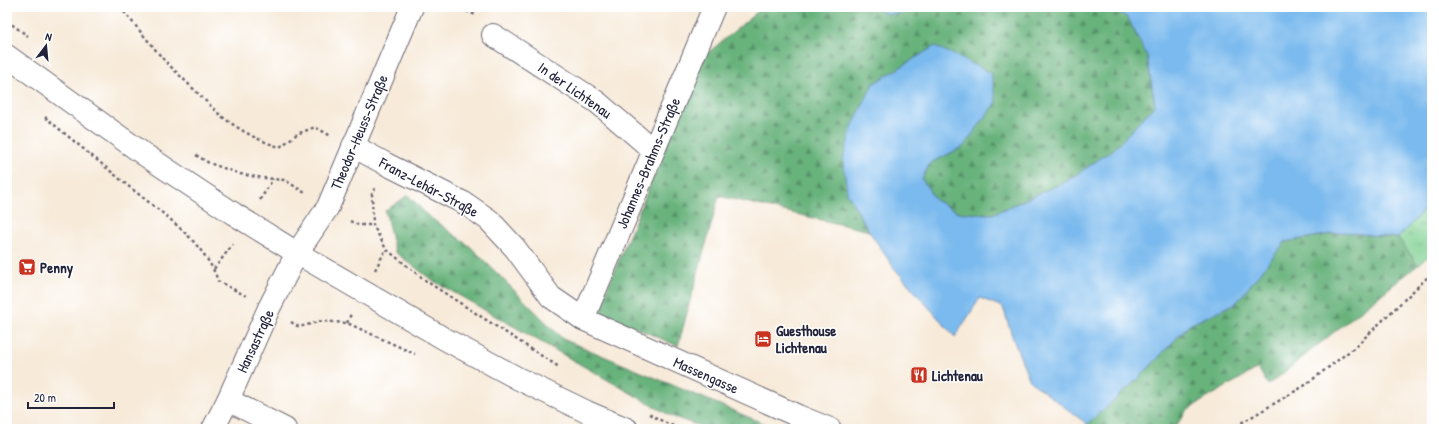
<svg xmlns="http://www.w3.org/2000/svg" width="1439" height="436" font-family="'Patrick Hand',sans-serif">
<defs>
<pattern id="grass-tufts" width="24" height="20" patternUnits="userSpaceOnUse"><rect width="24" height="20" fill="#7fd092"/><path d="M3 7l-1-3M5 7V3M7 7l1-3M15 17l-1-3M17 17v-4M19 17l1-3" fill="none" stroke="#6db27f"/></pattern>
<pattern id="forest-firs" width="22" height="20" patternUnits="userSpaceOnUse"><rect width="22" height="20" fill="#67b27c"/><path d="M5 1l3.5 6h-7zM16 11l3.5 6h-7z" fill="#549067"/></pattern>
</defs>
<rect width="100%" height="100%" fill="#fff"/>
<filter id="ink" filterUnits="userSpaceOnUse"><feTurbulence type="fractalNoise" baseFrequency=".025" numOctaves="2"/><feDisplacementMap in="SourceGraphic" scale="8" xChannelSelector="R" yChannelSelector="G"/><feConvolveMatrix kernelMatrix="1 2 1 2 8 2 1 2 1" color-interpolation-filters="sRGB"/></filter>
<filter id="wash" filterUnits="userSpaceOnUse"><feTurbulence type="fractalNoise" baseFrequency=".012" numOctaves="4" result="noise"/><feDisplacementMap in="SourceGraphic" scale="16" xChannelSelector="R" yChannelSelector="G"/><feGaussianBlur stdDeviation="0.9" result="paint"/><feColorMatrix in="noise" values="0 0 0 0 0 0 0 0 0 0 0 0 0 0 0 0 0 1.4 0 .05"/><feComposite in="paint" operator="in"/></filter>
<g filter="url(#wash)">
<rect width="100%" height="100%" fill="#f7ead9"/>
<!-- grass -->
<path fill="url(#grass-tufts)" stroke="#507966" d="M1432 201V253L1418 265 1398 238Z"/>
<!-- forest -->
<g fill="url(#forest-firs)" stroke="#446a5c">
<path d="M763 7H870L888 14 955 7H1110L1128 18 1147 56 1155 105 1114 149 1067 181 993 214 960 213 935 200 922 179 930 163 963 147 847 193 869 231 719 196 678 346 601 313 606 291 703 57Z"/>
<path d="M408 195 427 215 471 247 563 339 777 429H708L671 416 432 280 395 252 385 211Z"/>
<path d="M1343 232 1398 238 1418 265 1268 385 1258 368 1187 410 1174 429H1089L1087 424 1140 377 1189 325 1236 303 1285 242Z"/>
</g>
<!-- water -->
<g fill="#7abaee" stroke="#4e6e94">
<path d="M870 7H955L888 14Z"/>
<path d="M1110 7H1432V201L1398 238 1343 232 1285 242 1236 303 1189 325 1140 377 1087 424 1030 381 1013 339 1003 307 980 298 955 337 894 268 869 231 847 193 843 159 852 127 873 84 935 46 991 73 996 102 963 147 930 163 922 179 935 200 960 213 993 214 1067 181 1114 149 1155 105 1147 56 1128 18Z"/>
</g>
</g>
<g filter="url(#ink)">
<g fill="none" stroke-linecap="round" stroke-linejoin="round">
<defs>
<g id="street">
<path d="M493 35 597 102 653 150"/>
<path d="M353 146 386 164 466 204 489 220 515 248 551 297 583 319 798 416 830 429"/>
<path d="M583 319 714 7"/>
<path d="M228 400 285 429"/>
<path d="M213 429 228 400 269 308 297 253"/>
</g>
<g id="secondary">
<path d="M7 56 145 155 234 214 297 253 443 338 519 379 587 412 627 429"/>
<path d="M297 253 328 207 412 7"/>
</g>
</defs>
<!-- street casing -->
<use href="#street" stroke="#6d6872" stroke-width="24"/>
<!-- secondary casing -->
<use href="#secondary" stroke="#6d6872" stroke-width="24"/>
<!-- path -->
<g stroke="#6d6872" stroke-width="2.5" stroke-dasharray="3 3" stroke-linecap="butt">
<path d="M120 7 164 60 220 115C238 129 258 141 280 147L297 134 315 127 331 136"/>
<path d="M455 7 476 15"/>
<path d="M7 21 28 36"/>
<path d="M45 117C72 140 100 162 127 185 159 211 204 240 218 281L246 296"/>
<path d="M196 155 209 163 240 174 263 178 285 180 305 193"/>
<path d="M375 188 372 194 373 225 386 249 426 281 559 367"/>
<path d="M260 200 273 179"/>
<path d="M350 221 358 225H373"/>
<path d="M214 269 233 244"/>
<path d="M375 270 386 249"/>
<path d="M291 322 299 327 322 321 347 323 415 354"/>
<path d="M347 323 351 314"/>
<path d="M649 414 666 423 681 429"/>
<path d="M982 429 983 427"/>
<path d="M1231 429 1304 386 1355 347 1432 273"/>
</g>
<!-- street -->
<use href="#street" stroke="#fff" stroke-width="22"/>
<!-- secondary -->
<use href="#secondary" stroke="#fff" stroke-width="22"/>
</g>
</g>
<!-- icons -->
<defs>
<symbol id="supermarket-square" viewBox="-11 -11 22 22"><rect x="-9" y="-9" width="18" height="18" rx="4" fill="#c8321e" stroke="#fff"/><path d="M-6-5.5h2.5l.6 2H6L4.5 2H-2.5L-4.4-4H-6ZM-1.5 3.2a1.3 1.3 0 1 0 .1 0ZM3 3.2a1.3 1.3 0 1 0 .1 0Z" fill="#fff"/></symbol>
<symbol id="hotel-square" viewBox="-11 -11 22 22"><rect x="-9" y="-9" width="18" height="18" rx="4" fill="#c8321e" stroke="#fff"/><path d="M-6-4.5h1.5V1H6V5H4.5V3h-9V5H-6ZM-4 0a1.8 1.8 0 1 1 3.6 0ZM.5 0V-2.5h3Q6-2.5 6 0Z" fill="#fff"/></symbol>
<symbol id="restaurant-square" viewBox="-11 -11 22 22"><rect x="-9" y="-9" width="18" height="18" rx="4" fill="#c8321e" stroke="#fff"/><path d="M-5-6h1v4h1v-4h1v4h1v-4h1v5L-1.5 .5V6h-2V.5L-5-1ZM5-6V6H3V1.5H1.5Q1.5-4 5-6Z" fill="#fff"/></symbol>
</defs>
<g fill-rule="evenodd">
<use href="#supermarket-square" x="17" y="257" width="20" height="20"/>
<use href="#hotel-square" x="753" y="329" width="20" height="20"/>
<use href="#restaurant-square" x="909" y="365" width="20" height="20"/>
</g>
<g text-anchor="middle" dominant-baseline="central" stroke-width="3" stroke-linejoin="round" paint-order="stroke">
<!-- street labels -->
<g font-size="15" fill="#22223b" stroke="#fff">
<text transform="translate(575 90) rotate(35)">In der Lichtenau</text>
<text transform="translate(359 132) rotate(-67)">Theodor-Heuss-Straße</text>
<text transform="translate(648 163) rotate(-67)">Johannes-Brahms-Straße</text>
<text transform="translate(429 187) rotate(28)">Franz-Lehár-Straße</text>
<text transform="translate(255 341) rotate(-65)">Hansastraße</text>
<text transform="translate(706 375) rotate(24)">Massengasse</text>
</g>
<!-- poi labels -->
<g font-size="15" font-weight="bold" fill="#22223b" stroke="#fff" text-anchor="start">
<text x="40" y="267">Penny</text>
<text x="776" y="330">Guesthouse<tspan x="776" dy="17">Lichtenau</tspan></text>
<text x="932" y="375">Lichtenau</text>
</g>
</g>
<!-- margin -->
<rect width="1439" height="436" fill="none" stroke="#fff" stroke-width="24"/>
<!-- north arrow -->
<g transform="translate(46 46) rotate(16)" stroke="#ffffff" stroke-width="3" paint-order="stroke">
<path d="M0-3L7 15L0 10L-7 15Z" fill="#22223b"/>
<text y="-6" font-size="11" font-weight="bold" text-anchor="middle" fill="#22223b">N</text>
</g>
<!-- scale -->
<path d="M28 402v6h86v-6" fill="none" stroke="#22223b" stroke-width="2"/>
<text x="34" y="402" font-size="12" fill="#22223b" stroke="#ffffff" stroke-width="3" paint-order="stroke">20 m</text>
</svg>
